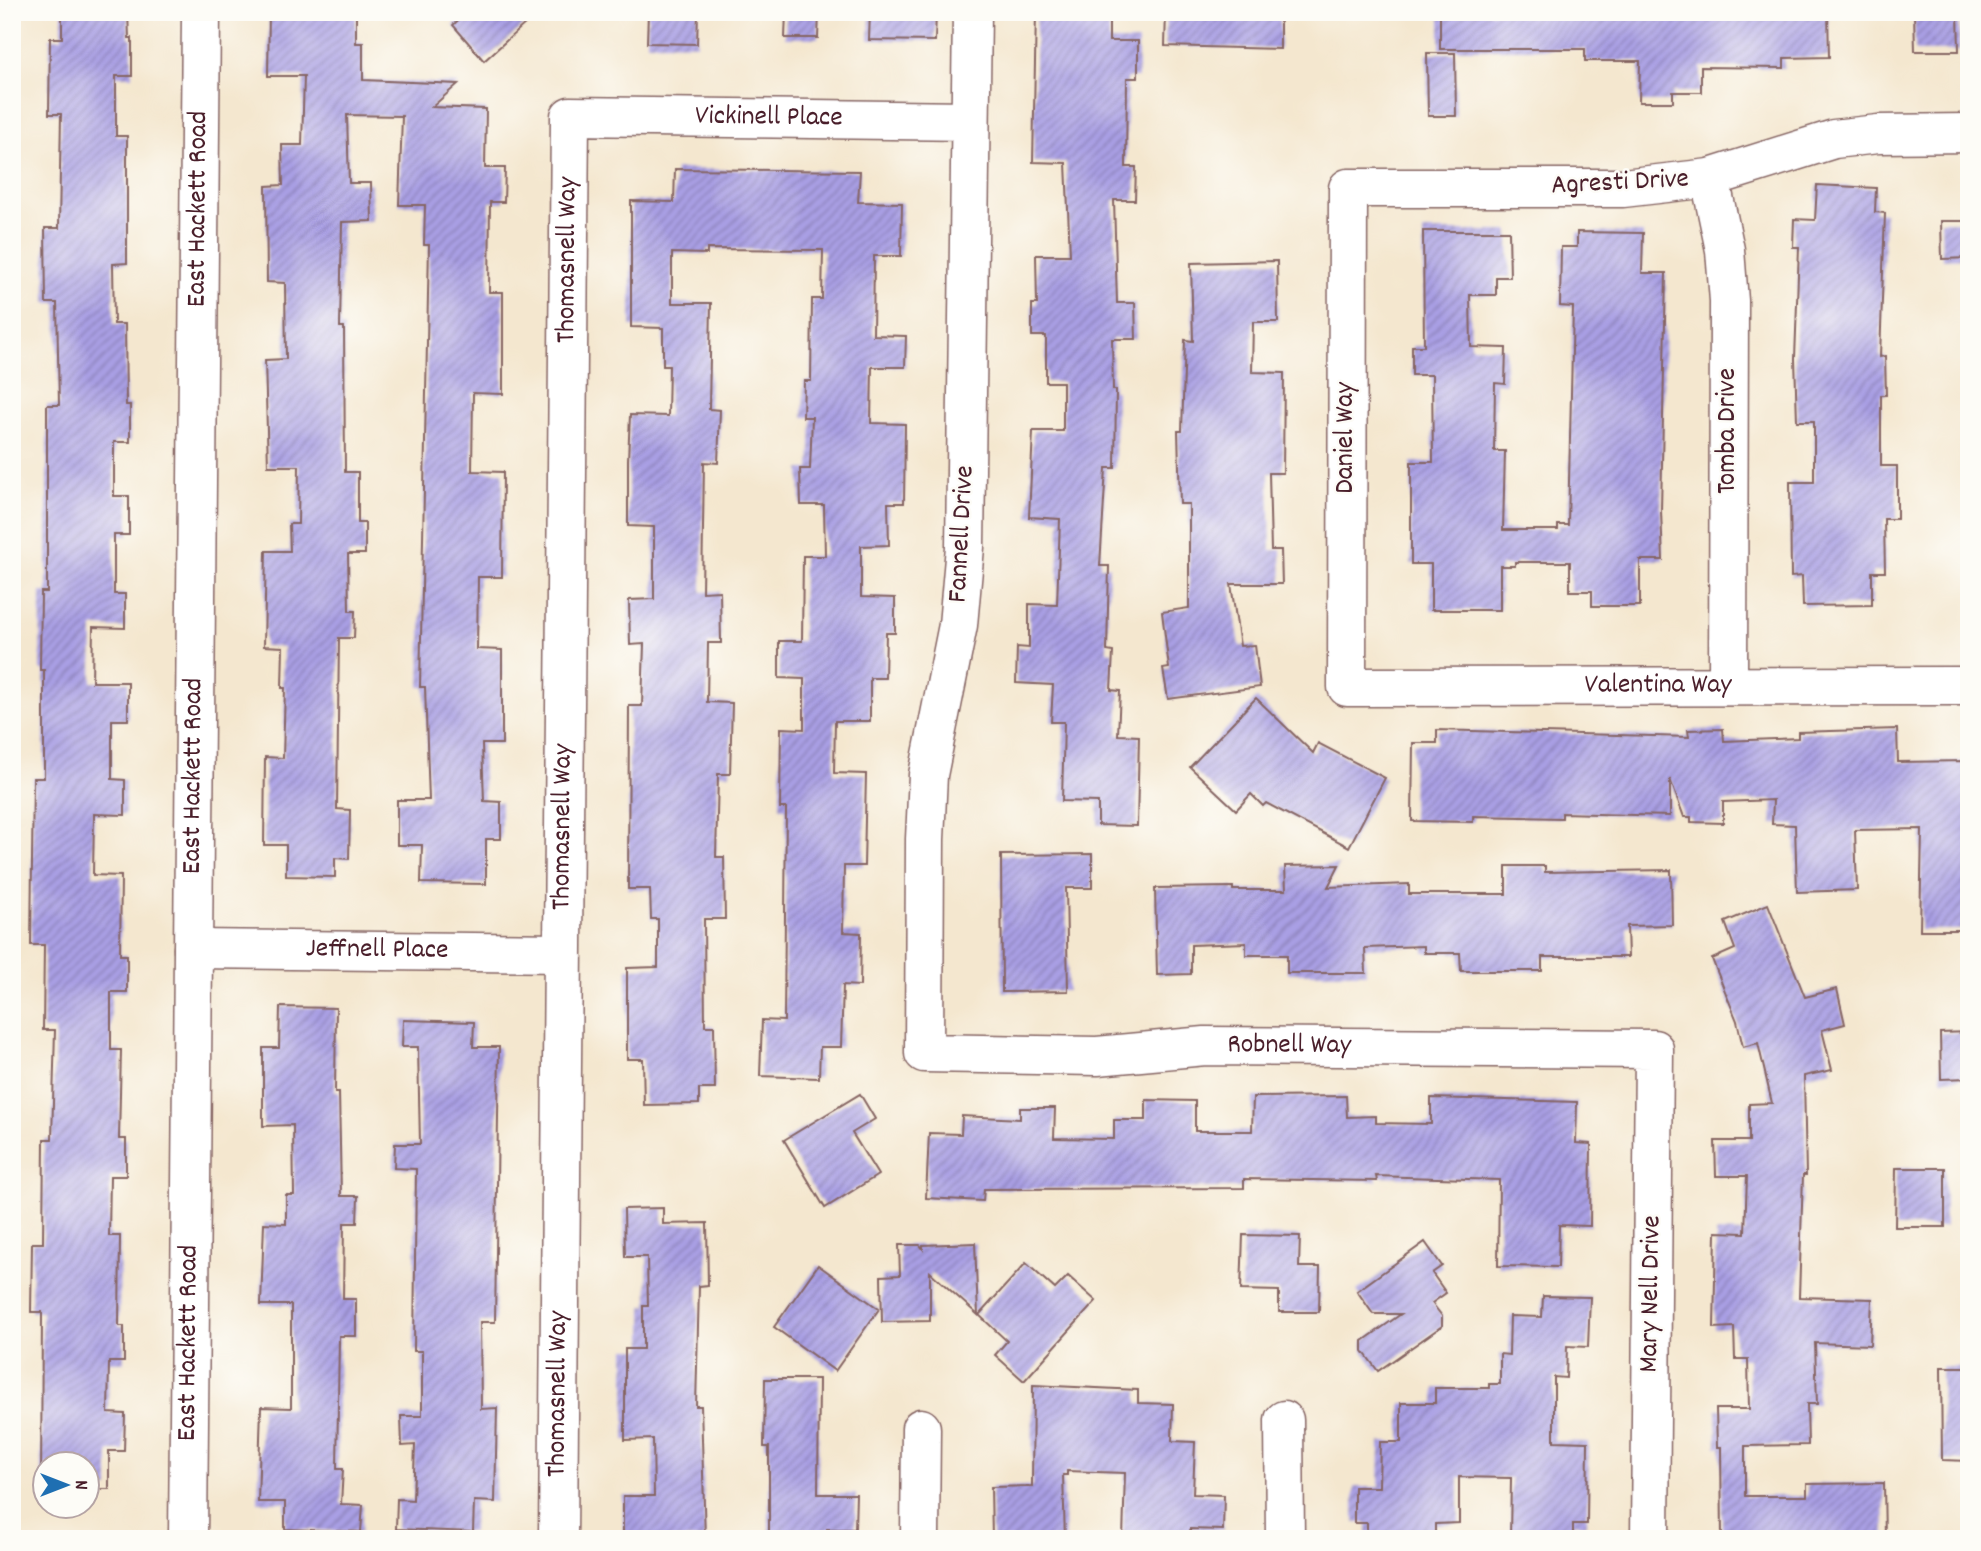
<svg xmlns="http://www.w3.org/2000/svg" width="1981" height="1551" font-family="Dekko,sans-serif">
<defs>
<pattern id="building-hatch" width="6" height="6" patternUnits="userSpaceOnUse" patternTransform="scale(1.75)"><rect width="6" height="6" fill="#a99fe4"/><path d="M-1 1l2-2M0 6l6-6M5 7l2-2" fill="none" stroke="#8c81b9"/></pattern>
</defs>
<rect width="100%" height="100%" fill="#fdfcf7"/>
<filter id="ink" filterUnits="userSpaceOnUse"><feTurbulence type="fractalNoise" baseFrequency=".0143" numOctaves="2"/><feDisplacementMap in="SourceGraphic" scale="14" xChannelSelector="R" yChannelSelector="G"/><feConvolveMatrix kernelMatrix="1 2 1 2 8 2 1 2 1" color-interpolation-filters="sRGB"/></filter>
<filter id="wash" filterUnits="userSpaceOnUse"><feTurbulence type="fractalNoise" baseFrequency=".00686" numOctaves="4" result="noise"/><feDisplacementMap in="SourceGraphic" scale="28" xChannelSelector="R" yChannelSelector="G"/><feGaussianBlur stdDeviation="1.57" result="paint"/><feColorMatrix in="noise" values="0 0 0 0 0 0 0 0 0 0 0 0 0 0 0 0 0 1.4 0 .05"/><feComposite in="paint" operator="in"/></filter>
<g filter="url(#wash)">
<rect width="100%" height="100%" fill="#f4e7cf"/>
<g id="blocks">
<!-- building -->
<g fill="url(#building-hatch)">
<path d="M62 12H128L129 38H132V76H116V136H127V263L113 264 114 324H125L126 405H130V442H114V496H129V535H114V594H125V628L93 627 92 682H128V720H112V779L125 780V815L94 814 93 875 121 876 120 955H127V992H111V1050H121L119 1139H126V1176H110L109 1236H120L119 1326H124V1362H109L108 1413 125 1414 124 1451H109V1489H88V1464H46V1488H41L42 1312H31L32 1243H43L44 1139H52L55 1030H43L44 945H31L33 778H44V670H40L41 592H47V405H59L57 303H46L45 228H59L61 114H49L50 38H62Z"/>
<path d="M269 12H356V43H363V80L458 84 432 107 486 109 485 168H505L504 202H490L489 292H503V394L473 393 472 471 503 472 502 577H478L477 649 502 650V744H482L484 801 501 802V839H486V884L421 883 422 845H397V800H429L425 687H420L429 245H424L425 205H399L402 116 347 115 349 183H371L372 221 342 222 340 327H344L345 472H358V523H365V554H348L349 611H355L354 638H339L337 809 350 810 349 859 335 858V877L286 876V845H264L265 757 283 758 285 688H282L283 647 264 646 266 551H290L289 524H298L299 466H268L265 360 286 359 285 283 267 282 266 186 283 185 282 145H302L304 76H268Z"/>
<path d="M467 12H538L484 61 453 25Z"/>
<path d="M648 12H698L697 44 647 43Z"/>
<path d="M786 12H819L818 38H785Z"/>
<path d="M870 12H936L935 41 869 40Z"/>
<path d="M1036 12H1109V41H1138V78H1127L1126 167H1136L1135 200H1114L1117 303H1135L1136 339H1112L1113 390H1116L1115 468H1106L1100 566H1109L1107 651 1113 652 1111 690 1120 691 1118 735 1139 736 1137 826 1098 825V802L1062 801 1064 722H1051L1053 685 1016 683 1017 647 1029 648V604L1057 605 1060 519 1029 517 1033 431H1063V382H1046V336H1032V304H1037L1036 255H1070L1066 163 1033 162Z"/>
<path d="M1166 12H1280V49L1165 46Z"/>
<path d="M1440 12H1828L1829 57 1784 58V68L1701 67V92H1673V102H1639L1640 61H1585V49H1440Z"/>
<path d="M1914 12H1958L1959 51H1915Z"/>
<path d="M1427 53H1455L1456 116H1428Z"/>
<path d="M675 169 860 171 858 202 902 203 901 256H874L873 335 906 336 905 367H872L871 423 905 424 904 503H888L889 545 861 546V597L895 598V633H886L885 678H870V721H835L834 773 866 774 864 866H844L843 932 861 933 860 986 843 985 841 1047H820L819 1078 760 1076 762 1020 784 1021 786 808H780L781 728 804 729V679L779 678V641H802L803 556H825L824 505H801L800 469H810L812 417H803L804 381H811L812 299H822L823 250 707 249V254L672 253V303H711L709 409 720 410 718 463 704 462 702 592 720 591 721 643H708L707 702 732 703 730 774H718L716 857H724L725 919H704L705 1026H714L715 1089H699V1104L644 1105 643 1059H627V968L658 967V919H651L650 889H628L629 706H642L644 644 630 645 629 600 654 599V527L628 526V460L630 415 668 416 669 366H663V328L631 327V201L674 202Z"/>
<path d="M1817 185 1876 188 1875 212 1885 213 1880 357 1885 356 1886 395H1881V466H1897V519H1884L1885 572H1872V605L1803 606 1802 576 1791 577 1790 482H1814V421H1797L1795 359 1799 247H1793L1794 219 1815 220Z"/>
<path d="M1941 221H1969V258L1942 259Z"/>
<path d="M1423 231H1509L1510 277H1496V295H1470L1471 347 1506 348 1505 384 1495 383 1494 451H1505L1503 530H1558V525H1568L1573 307 1560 306 1561 247H1577V232L1643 233 1642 273H1666L1661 511 1663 560H1640V606H1592V591H1570V562H1515V566H1500V610H1431V564H1411V462H1433L1432 375H1412V346H1424Z"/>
<path d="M1277 261 1278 322H1253L1252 372 1284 373 1283 473H1269L1271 550H1281L1282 584H1231L1240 646 1255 645 1260 687 1168 699 1163 669 1169 668 1162 612 1189 608V504H1180L1178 431H1182L1185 340 1193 341 1191 263Z"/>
<path d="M1256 698 1313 753 1318 743 1385 778 1349 847 1266 803 1263 806 1251 794 1236 810 1190 767Z"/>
<path d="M1723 729 1724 741 1798 738V732L1897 729 1898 762 1969 761V930H1920L1922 829 1855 830 1857 890 1797 892 1795 825 1772 824 1773 800 1723 802V823L1691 822V817H1684L1670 779V816L1562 813V818L1473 816V822L1412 821 1413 743H1437V730L1689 737 1688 730Z"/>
<path d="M1092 854V888H1066L1068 991 1002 992 1001 855Z"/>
<path d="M1339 865 1328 887 1409 884V894H1506V866H1545V872L1671 870 1672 925 1627 926 1628 957H1542V971H1461L1460 953H1424V946L1365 948 1366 973H1287V955H1246V943L1191 945V974L1157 975 1155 888 1233 887V890H1286L1285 866Z"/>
<path d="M1768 904 1805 997 1837 989 1845 1024 1822 1030 1832 1070 1804 1076 1806 1175H1803L1799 1297 1872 1299 1870 1345 1815 1343 1817 1404H1807L1808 1445 1745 1446V1496H1807V1484L1884 1483 1885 1539H1722L1721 1447H1717L1716 1409H1749L1748 1359H1735L1734 1327 1714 1328 1716 1232 1745 1233 1747 1176H1716L1715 1141H1749V1104L1772 1103 1758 1043 1743 1047 1737 1021 1712 959 1735 949 1725 922Z"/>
<path d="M280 1007 336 1008 335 1092H339L341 1196H358L357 1223H344L343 1299H356V1336H339L337 1469H343L341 1504 363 1505 361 1532 285 1529V1502H258L261 1407 291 1408V1305H261L264 1223 286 1224V1195H294L293 1125 263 1126V1048H279Z"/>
<path d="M403 1020 474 1022 473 1047H499L495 1322H480L481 1409 497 1408 495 1502 474 1501 473 1532 396 1529 397 1499 413 1500 415 1445 402 1446 401 1416H422V1351H414L416 1169 394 1168 395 1144H420L418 1047H402Z"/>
<path d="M1969 1032V1078L1941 1079 1940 1033Z"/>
<path d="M860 1094 875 1119 852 1133 878 1175 825 1208 784 1140Z"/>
<path d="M1346 1096 1347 1117 1376 1116V1123L1431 1124V1098L1577 1102 1576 1143 1591 1144 1590 1226 1559 1225 1558 1267 1498 1266 1499 1180 1376 1176 1377 1181 1244 1179V1188L984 1189 983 1201 926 1198 929 1133 961 1134 962 1116 1020 1119V1108H1055L1054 1138 1114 1139V1120H1146V1100L1195 1101V1131H1252L1253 1097Z"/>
<path d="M1896 1168H1945V1227H1895Z"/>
<path d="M663 1208V1224L707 1223 708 1285 699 1286 696 1406H701L705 1539H623V1496H654L653 1439 625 1440V1349H643V1306H648L647 1257H625L624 1209Z"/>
<path d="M1243 1235 1300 1236 1299 1267H1320L1319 1312H1279V1291L1241 1290Z"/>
<path d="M1425 1242 1442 1266 1432 1273 1446 1293 1432 1303 1442 1316V1326L1378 1371 1363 1351V1341L1401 1314H1373L1357 1291Z"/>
<path d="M975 1243 978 1315 930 1272V1321L882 1322 881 1276 900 1275 899 1245H920L923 1249V1245Z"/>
<path d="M1026 1263 1055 1289 1068 1276 1096 1301 1024 1381 995 1355 1007 1341 979 1315Z"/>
<path d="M818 1265 879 1309 835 1371 774 1327Z"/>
<path d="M1543 1296 1590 1297 1588 1347 1567 1346 1566 1378 1554 1377V1441L1588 1442 1587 1524H1573V1539H1510L1511 1478 1459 1477V1523L1435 1524V1539H1367V1523H1354V1487H1379L1380 1442H1401V1403H1435V1388H1489V1384H1500V1354L1509 1355 1510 1316 1542 1317Z"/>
<path d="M1941 1367H1969V1461L1942 1460Z"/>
<path d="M765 1379H819L818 1494H856L855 1529H827V1539H769V1447H764Z"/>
<path d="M1033 1385 1138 1390V1403L1173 1404 1172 1441 1195 1442 1193 1494 1224 1495 1223 1530 1190 1529V1539H1123L1125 1473 1067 1471V1475H1063L1065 1539H992L991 1487 1032 1486Z"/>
</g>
</g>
</g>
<g filter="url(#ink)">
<use href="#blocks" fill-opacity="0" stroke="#866564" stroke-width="2"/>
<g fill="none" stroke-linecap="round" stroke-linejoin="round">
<defs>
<g id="minor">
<path id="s1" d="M972 12 965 547 958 625 928 775 925 839 924 1053 1097 1056 1205 1046 1654 1049 1650 1539"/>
<path id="s2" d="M1969 133 1878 134 1834 139 1710 178 1623 188H1348L1347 687 1969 686"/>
<path d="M1710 178 1725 250 1729 301 1728 686"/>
<path id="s3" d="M193 949 561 953"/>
<path d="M1284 1420 1285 1539"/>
<path id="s4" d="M188 1539 201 12"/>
<path id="s5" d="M558 1539 570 116 970 121"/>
<path d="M920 1539 921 1428"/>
</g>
</defs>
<!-- minor casing -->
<use href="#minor" stroke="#866564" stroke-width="41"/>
<!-- minor -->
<use href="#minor" stroke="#fff" stroke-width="38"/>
</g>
</g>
<g text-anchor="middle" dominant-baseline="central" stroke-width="5" stroke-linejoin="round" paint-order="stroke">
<!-- street labels -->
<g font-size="28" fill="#4a1f2b" stroke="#fdfcf7">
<text stroke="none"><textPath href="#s5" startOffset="1622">Vickinell Place</textPath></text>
<text transform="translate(1620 184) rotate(-3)">Agresti Drive</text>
<text stroke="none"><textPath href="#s4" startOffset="1330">East Hackett Road</textPath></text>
<text stroke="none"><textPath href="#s5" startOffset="1279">Thomasnell Way</textPath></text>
<text transform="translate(1729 431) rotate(-90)">Tomba Drive</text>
<text transform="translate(1347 438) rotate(-90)">Daniel Way</text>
<text transform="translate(963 534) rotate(-87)">Fannell Drive</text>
<text stroke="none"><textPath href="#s2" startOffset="1438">Valentina Way</textPath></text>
<text stroke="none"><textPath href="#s4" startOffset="763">East Hackett Road</textPath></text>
<text stroke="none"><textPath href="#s5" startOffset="712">Thomasnell Way</textPath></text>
<text stroke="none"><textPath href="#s3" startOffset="184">Jeffnell Place</textPath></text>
<text stroke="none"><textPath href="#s1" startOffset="1410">Robnell Way</textPath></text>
<text transform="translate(1652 1294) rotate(-89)">Mary Nell Drive</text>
<text stroke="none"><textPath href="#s4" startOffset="196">East Hackett Road</textPath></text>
<text stroke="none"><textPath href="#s5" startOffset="145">Thomasnell Way</textPath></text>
</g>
</g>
<!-- margin -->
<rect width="1981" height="1551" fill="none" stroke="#fdfcf7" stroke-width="42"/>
<!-- north arrow -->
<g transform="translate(66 1485) rotate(90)"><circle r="33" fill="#fdfcf7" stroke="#b5a4a5" stroke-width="2"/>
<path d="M0-5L12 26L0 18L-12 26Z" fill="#1f6fb2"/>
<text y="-10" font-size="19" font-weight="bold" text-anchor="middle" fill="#4a1f2b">N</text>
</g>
</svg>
